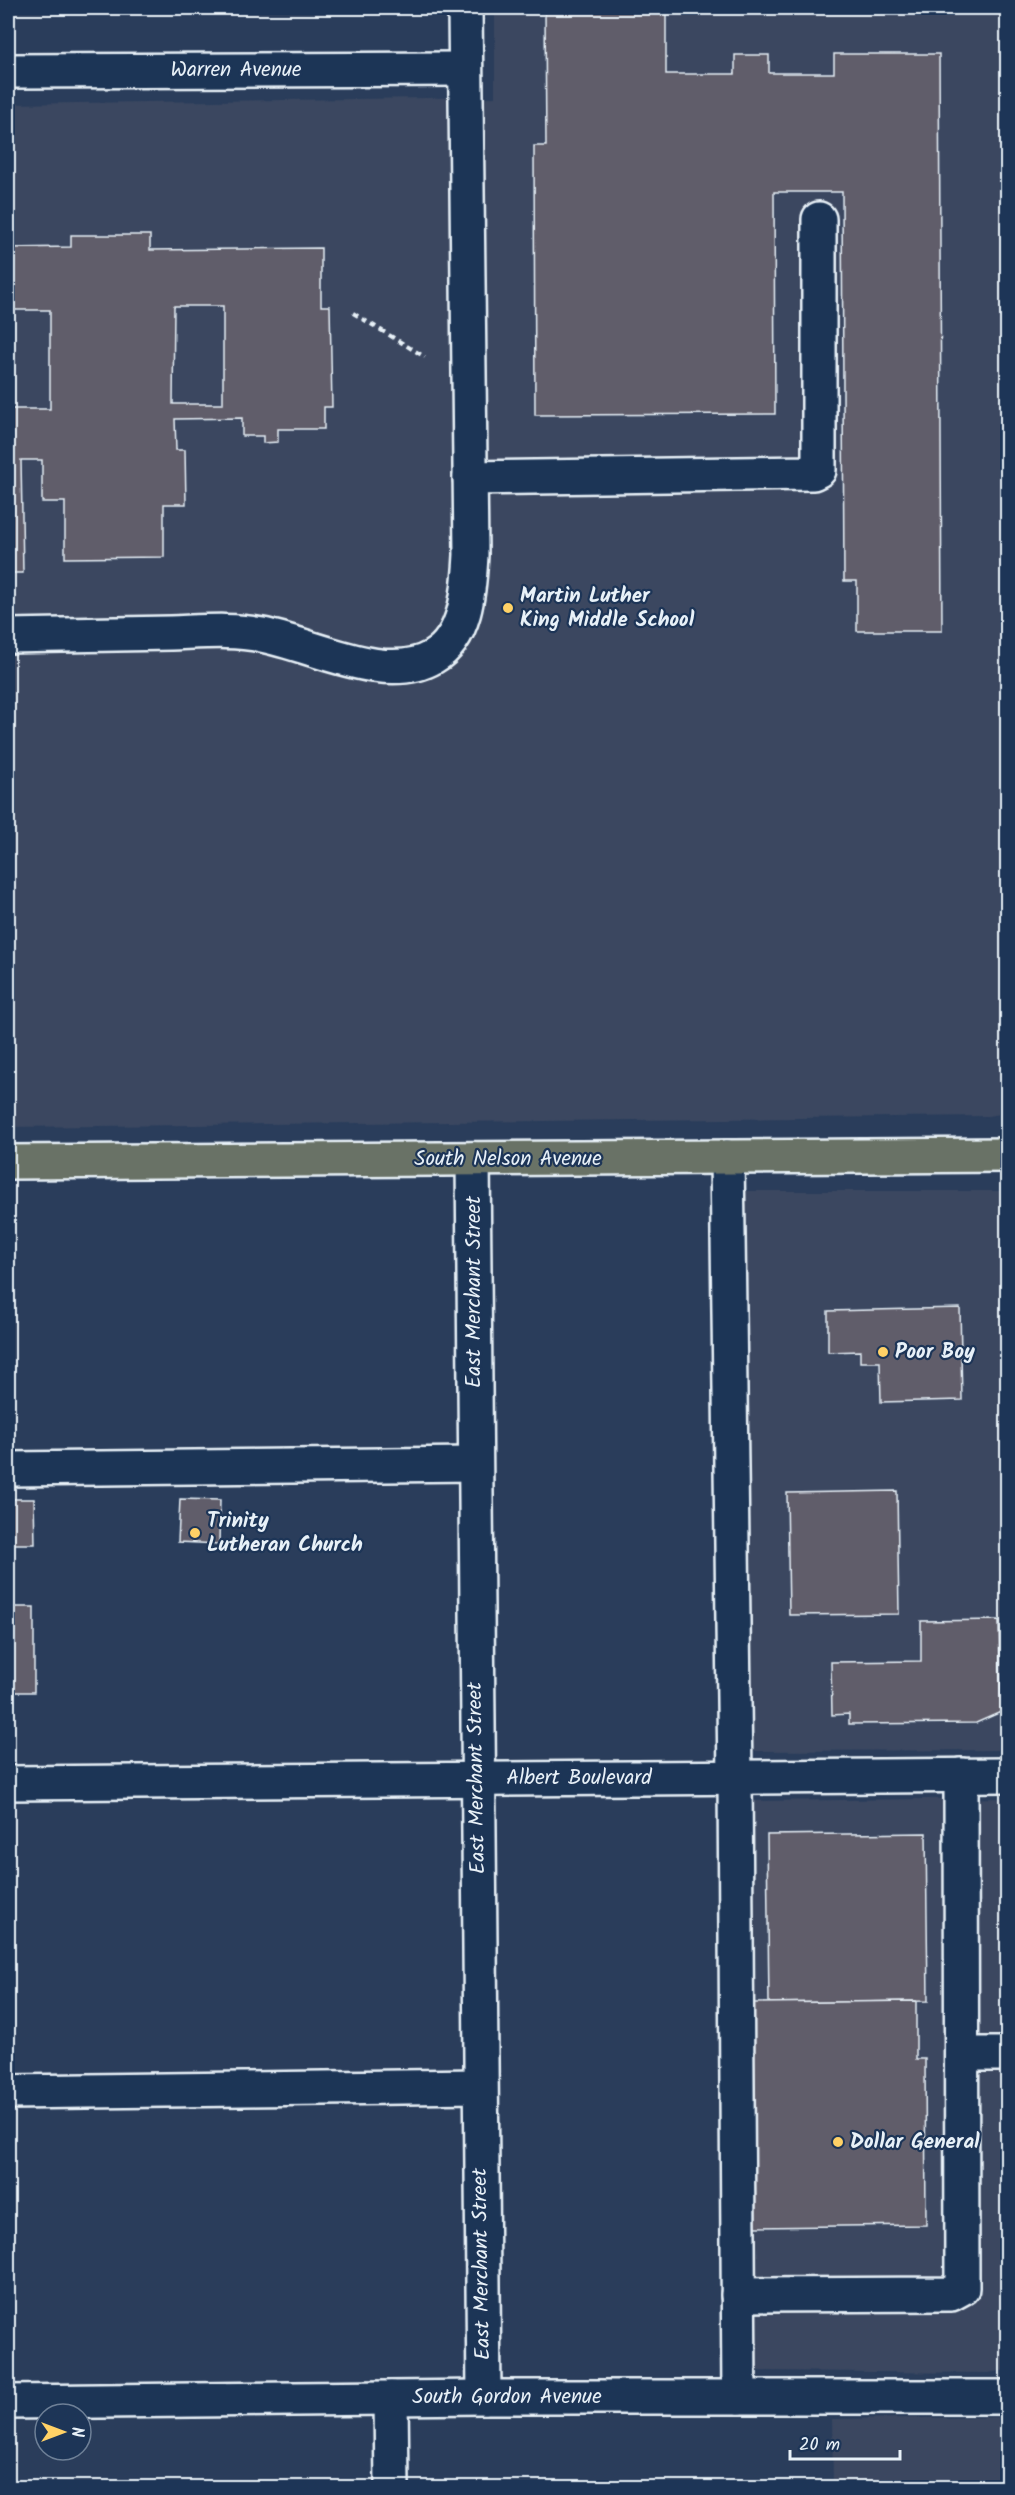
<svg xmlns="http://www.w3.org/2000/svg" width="1015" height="2495" font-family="Kalam,sans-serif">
<rect width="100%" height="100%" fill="#2a3d5b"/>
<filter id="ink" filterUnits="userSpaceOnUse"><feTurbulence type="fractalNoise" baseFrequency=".0167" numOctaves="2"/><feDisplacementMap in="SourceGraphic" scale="12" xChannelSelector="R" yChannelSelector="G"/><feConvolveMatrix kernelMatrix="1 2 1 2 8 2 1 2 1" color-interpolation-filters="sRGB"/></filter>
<g filter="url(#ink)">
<!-- built -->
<g fill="#3a4760">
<path d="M495 8H1007V1113L988 1116 8 1127V104L495 97Z"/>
<path d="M744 1191H1007V1750L747 1751Z"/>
<path d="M1007 1798V2370L988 2373 751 2371 747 1801Z"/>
<path d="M1007 2417V2487H833L832 2419Z"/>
</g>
<!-- building -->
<g fill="#605d6b" stroke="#e8f1f8" stroke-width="1.5" fill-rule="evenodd">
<path d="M545 8H666V74H735V55H769V73H834V54H939L942 631H857V581H844L842 192H774L775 414 535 415 534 146H546Z"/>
<path d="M71 235H150V250L321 248V306H330L332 407H324V429H278V442L263 443V436H242V418L175 419 176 450H185L186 504H164V557L65 558V502H42V460H21L23 573H8V409H50V310H8V248L71 247ZM174 306H223V404H173Z"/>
<path d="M960 1308 962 1400 881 1402 880 1362H860V1351L828 1352V1311Z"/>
<path d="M897 1491 899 1614 789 1615 787 1493Z"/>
<path d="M8 1499H34L35 1544H8Z"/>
<path d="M180 1499 220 1500 219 1544 178 1542Z"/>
<rect x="8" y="1607" width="26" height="85"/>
<path d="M999 1620 1001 1712 976 1723 849 1724V1714L832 1715 831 1662 921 1661V1621Z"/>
<path d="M926 1833 928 2001 769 2003 767 1835Z"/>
<path d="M916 2001V2059H925L926 2225 752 2227 749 2003Z"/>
</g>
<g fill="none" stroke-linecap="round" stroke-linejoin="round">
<defs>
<g id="minor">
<path d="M8 71 465 69"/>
<path d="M470 478 813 473 819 470V219"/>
<path d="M8 636C62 635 117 634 171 633 201 632 232 629 262 635 312 644 386 685 433 657 467 637 469 589 471 555L465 8"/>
<path d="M727 1157 735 1777 739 2397"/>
<path d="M473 1159 484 2397"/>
<path d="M8 1469 475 1464"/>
<path d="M8 1783 1008 1775"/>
<path d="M962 2054H1008"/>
<path d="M8 2092 480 2086"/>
<path d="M738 2295 951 2294 962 2288 961 1775"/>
<path d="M391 2398 392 2488"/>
<path d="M8 2402 484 2397H1008"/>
</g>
<path id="major" d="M8 1162 1008 1155"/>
</defs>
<!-- minor casing -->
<use href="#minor" stroke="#e8f1f8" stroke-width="38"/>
<!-- major casing -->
<use href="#major" stroke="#e8f1f8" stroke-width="38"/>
<!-- path -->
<path stroke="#e8f1f8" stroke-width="4" stroke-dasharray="6 4.5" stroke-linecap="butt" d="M353 313 425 357"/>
<!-- minor -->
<use href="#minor" stroke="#1d3557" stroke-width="33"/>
<!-- major -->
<use href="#major" stroke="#697266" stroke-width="33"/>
</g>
</g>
<!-- markers -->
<g fill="#ffd166" stroke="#1d3557" stroke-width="2">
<circle cx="508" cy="608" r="6"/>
<circle cx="883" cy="1352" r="6"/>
<circle cx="195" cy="1533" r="6"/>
<circle cx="838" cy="2142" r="6"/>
</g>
<g text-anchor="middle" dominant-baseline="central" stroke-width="4.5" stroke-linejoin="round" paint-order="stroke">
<!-- street labels -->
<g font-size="21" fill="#e8f1f8" stroke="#1d3557">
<text x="236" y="70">Warren Avenue</text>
<text x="508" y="1159">South Nelson Avenue</text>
<text transform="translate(474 1292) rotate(-90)">East Merchant Street</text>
<text transform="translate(477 1778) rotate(-91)">East Merchant Street</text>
<text x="579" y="1778">Albert Boulevard</text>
<text transform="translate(482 2264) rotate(-91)">East Merchant Street</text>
<text x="507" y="2397">South Gordon Avenue</text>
</g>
<!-- poi labels -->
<g font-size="21" font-weight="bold" fill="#e8f1f8" stroke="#1d3557" text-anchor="start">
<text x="520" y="596">Martin Luther<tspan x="520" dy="24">King Middle School</tspan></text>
<text x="895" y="1352">Poor Boy</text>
<text x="207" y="1521">Trinity<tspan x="207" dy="24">Lutheran Church</tspan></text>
<text x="850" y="2142">Dollar General</text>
</g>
</g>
<!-- margin -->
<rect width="1015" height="2495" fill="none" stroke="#1d3557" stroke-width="30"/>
<rect x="15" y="15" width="985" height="2465" fill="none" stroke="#e8f1f8" stroke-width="2" filter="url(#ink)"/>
<!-- north arrow -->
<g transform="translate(63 2432) rotate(90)"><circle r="28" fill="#1d3557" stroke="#6e8097" stroke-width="1.5"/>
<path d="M0-4.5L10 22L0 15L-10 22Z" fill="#ffd166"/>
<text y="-9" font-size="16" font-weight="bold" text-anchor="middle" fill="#e8f1f8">N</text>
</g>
<!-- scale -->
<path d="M790 2450v9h110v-9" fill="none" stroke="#e8f1f8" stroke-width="3"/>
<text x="799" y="2450" font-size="18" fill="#e8f1f8" stroke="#1d3557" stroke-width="4.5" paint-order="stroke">20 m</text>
</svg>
